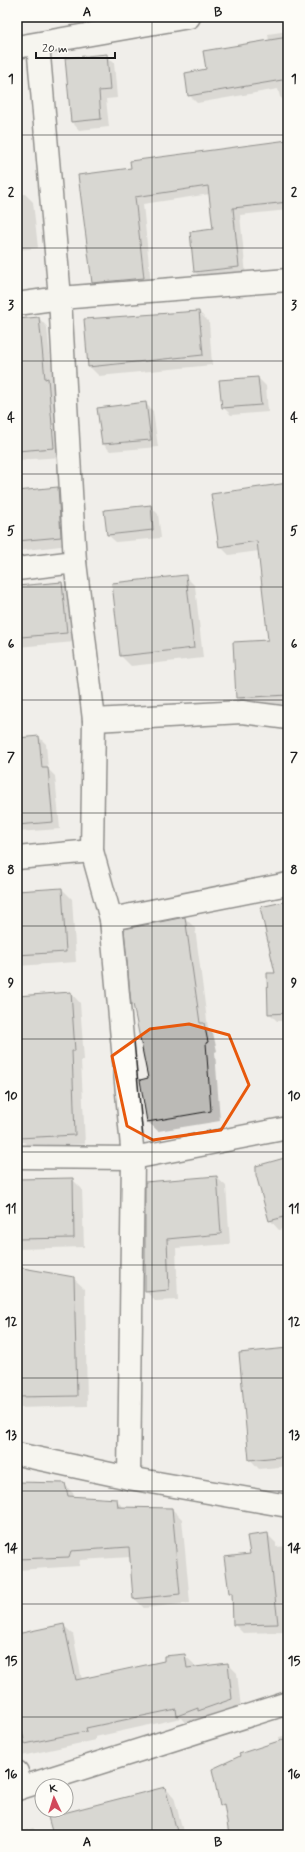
<svg xmlns="http://www.w3.org/2000/svg" width="305" height="1852" font-family="Mynerve,sans-serif">
<rect width="100%" height="100%" fill="#f0eeea"/>
<filter id="ink" filterUnits="userSpaceOnUse"><feTurbulence type="fractalNoise" baseFrequency=".025" numOctaves="2"/><feDisplacementMap in="SourceGraphic" scale="8" xChannelSelector="R" yChannelSelector="G"/><feConvolveMatrix kernelMatrix="1 2 1 2 8 2 1 2 1" color-interpolation-filters="sRGB"/></filter>
<g filter="url(#ink)">
<!-- shadow -->
<g fill="#0003">
<path d="M17 17H45L17 21Z"/>
<path d="M288 31V104L280 97 278 89 197 103 189 95 207 70 269 41 268 34Z"/>
<path d="M106 55 114 63 117 98 106 99 109 127 79 130 72 122Z"/>
<path d="M288 141V210L240 215 246 275 203 279 195 272 214 230 210 194 143 204 151 285 101 290 93 282 132 169Z"/>
<path d="M25 194 33 202 38 248 17 250V195Z"/>
<path d="M199 312 209 322 212 365 99 376 89 366Z"/>
<path d="M39 318 47 327 53 386 56 388 62 457 17 460V320Z"/>
<path d="M258 378 266 386 268 412 231 415 223 407Z"/>
<path d="M145 403 153 411 158 447 110 451 102 443Z"/>
<path d="M288 475V704L246 706 237 697 269 641 259 551 229 555 220 546 284 484 283 476Z"/>
<path d="M58 488 67 497 69 545 17 551V492Z"/>
<path d="M150 506 158 514 161 538 116 542 108 535Z"/>
<path d="M185 576 195 586 203 658 131 666 121 656 113 584Z"/>
<path d="M62 583 71 593 75 642 17 647V593Z"/>
<path d="M39 737 46 744 48 769 55 776 60 829 17 832V772L22 771Z"/>
<path d="M62 889 72 899 76 962 17 966V892Z"/>
<path d="M185 918 195 928 208 1028 213 1033 217 1051 215 1052 220 1121 158 1131 148 1122 149 1079 135 1006 132 1003Z"/>
<path d="M288 975V1021H277L269 1013Z"/>
<path d="M71 993 80 1003 84 1060H81L85 1144 29 1147 24 1142H17V1075H19L17 997Z"/>
<path d="M288 1158V1241L285 1228 279 1230 270 1220 255 1167Z"/>
<path d="M216 1177 226 1186 230 1244 176 1248 178 1300 155 1301 146 1291V1183Z"/>
<path d="M72 1179 82 1189 84 1247 17 1249V1180Z"/>
<path d="M17 1268 73 1278 85 1289 87 1406 17 1408Z"/>
<path d="M288 1349V1466L259 1469 250 1459Z"/>
<path d="M17 1483 64 1484 74 1494 75 1498 116 1500 124 1508 172 1509 182 1519 190 1603 144 1608 134 1598 131 1557 80 1560 79 1566 17 1570Z"/>
<path d="M267 1534 276 1543V1547L288 1546V1632L243 1633 234 1624V1596L230 1593 251 1555Z"/>
<path d="M63 1625 73 1634 82 1680 165 1662 184 1655 194 1664V1668L228 1664 237 1673 241 1708 208 1719 206 1717 187 1725 181 1718 95 1737V1740L17 1757V1635Z"/>
<path d="M288 1735V1835H230L226 1810 221 1805 280 1742 279 1737Z"/>
<path d="M165 1788 174 1797 184 1835H54Z"/>
<path d="M33 1828 40 1835H17V1832Z"/>
</g>
<!-- building -->
<g fill="#bbbab6" stroke="#1c1c1c">
<path d="M288 37V79L188 96 185 73 206 69 203 51Z"/>
<path d="M107 54 110 90 99 91 101 119 71 122 65 58Z"/>
<path d="M288 140V202L233 208 239 267 194 272 190 232 213 229 208 186 135 197 144 278 92 283 78 175 131 168 130 161Z"/>
<path d="M199 311 203 355 88 367 84 319Z"/>
<path d="M39 317 45 379 48 378 54 448 17 451V319Z"/>
<path d="M258 377 261 405 222 408 219 380Z"/>
<path d="M146 402 151 440 102 444 97 408Z"/>
<path d="M288 483V695L236 698 233 642 268 640 257 541 219 547 211 494Z"/>
<path d="M58 487 61 537 17 541V491Z"/>
<path d="M151 505 153 530 107 535 104 510Z"/>
<path d="M186 575 194 648 120 656 112 583Z"/>
<path d="M62 582 67 633 21 637 17 586Z"/>
<path d="M39 736 42 768H48L53 822 17 825V771L21 770 18 738Z"/>
<path d="M62 888 66 952 17 955V891Z"/>
<path d="M288 901V1013L268 1014 267 973H275L260 907Z"/>
<path d="M185 917 200 1023H204L208 1042 206 1043 211 1111 147 1122 140 1080 148 1078 133 1004H131L124 929Z"/>
<path d="M71 992 75 1051H72L75 1135 19 1138 17 996Z"/>
<path d="M288 1157V1216L269 1221 256 1175V1166Z"/>
<path d="M217 1176 221 1234 167 1239 169 1290 145 1292V1182Z"/>
<path d="M73 1178 74 1238 17 1239V1179Z"/>
<path d="M17 1267 74 1277 77 1396 17 1397Z"/>
<path d="M288 1348V1456L249 1460 239 1353Z"/>
<path d="M17 1482 65 1483 68 1496 117 1499 118 1507 172 1508 180 1594 133 1599 129 1547 71 1551 69 1557 17 1559Z"/>
<path d="M268 1533 278 1624 233 1625 232 1593H229L224 1557 250 1554 247 1536Z"/>
<path d="M64 1624 76 1680 164 1661V1656L185 1654 187 1668 228 1663 232 1699 198 1711V1708L177 1716 176 1709 86 1728 87 1731 25 1744 17 1709V1634Z"/>
<path d="M288 1738V1834L229 1835 224 1804 220 1806 212 1769 240 1756 239 1754Z"/>
<path d="M165 1787 178 1835H53L48 1817Z"/>
</g>
<g fill="none" stroke-linecap="round" stroke-linejoin="round">
<defs>
<g id="minor">
<path d="M38 44 60 298 75 562 94 720 92 851 111 919 133 1158 129 1478"/>
<path d="M17 47 189 17"/>
<path d="M17 304 60 298 288 280"/>
<path d="M17 569 75 562"/>
<path d="M94 720 242 712 288 718"/>
<path d="M17 858 92 851"/>
<path d="M111 919 288 884"/>
<path d="M17 1157 133 1158 288 1128"/>
<path d="M17 1454 129 1478 288 1506"/>
<path d="M17 1772 20 1788"/>
</g>
<path id="secondary" d="M17 1789 288 1703"/>
</defs>
<!-- minor casing -->
<use href="#minor" stroke="#1c1c1c" stroke-width="25"/>
<!-- secondary casing -->
<use href="#secondary" stroke="#1c1c1c" stroke-width="25"/>
<!-- minor -->
<use href="#minor" stroke="#fdfcf7" stroke-width="22"/>
<!-- secondary -->
<use href="#secondary" stroke="#fdfcf7" stroke-width="22"/>
</g>
</g>
<!-- marked area -->
<path d="M0 0H305V1852H0ZM189 1024 229 1035 249 1085 221 1130 153 1140 127 1126 112 1056 150 1029Z" fill="#f0eeea" fill-opacity=".55" fill-rule="evenodd"/>
<path fill="none" stroke="#e8590c" stroke-width="3" stroke-linejoin="round" d="M189 1024 229 1035 249 1085 221 1130 153 1140 127 1126 112 1056 150 1029Z"/>
<!-- grid -->
<path fill="none" stroke="#1c1c1c" stroke-width="1" stroke-opacity="0.55" d="M152 17V1835M17 135H288M17 248H288M17 361H288M17 474H288M17 587H288M17 700H288M17 813H288M17 926H288M17 1039H288M17 1152H288M17 1265H288M17 1378H288M17 1491H288M17 1604H288M17 1717H288"/>
<!-- margin -->
<rect width="305" height="1852" fill="none" stroke="#fdfcf7" stroke-width="44"/>
<!-- north arrow -->
<g transform="translate(54 1798) rotate(356)"><circle r="19" fill="#fdfcf7" stroke="#a3a29f"/>
<path d="M0-3L7 15L0 10L-7 15Z" fill="#d1495b"/>
<text y="-6" font-size="11" font-weight="bold" text-anchor="middle" fill="#1c1c1c">K</text>
</g>
<!-- scale -->
<path d="M36 52v6h79v-6" fill="none" stroke="#1c1c1c" stroke-width="2"/>
<text x="42" y="52" font-size="12" fill="#1c1c1c" stroke="#fdfcf7" stroke-width="3" paint-order="stroke">20 m</text>
<rect x="22" y="22" width="261" height="1808" fill="none" stroke="#1c1c1c" stroke-width="1.5"/>
<g font-size="13" text-anchor="middle" font-weight="bold" fill="#1c1c1c">
<text x="87" y="16">A</text>
<text x="218" y="16">B</text>
<text x="11" y="83">1</text>
<text x="294" y="83">1</text>
<text x="11" y="196">2</text>
<text x="294" y="196">2</text>
<text x="11" y="309">3</text>
<text x="294" y="309">3</text>
<text x="11" y="422">4</text>
<text x="294" y="422">4</text>
<text x="11" y="535">5</text>
<text x="294" y="535">5</text>
<text x="11" y="648">6</text>
<text x="294" y="648">6</text>
<text x="11" y="761">7</text>
<text x="294" y="761">7</text>
<text x="11" y="874">8</text>
<text x="294" y="874">8</text>
<text x="11" y="987">9</text>
<text x="294" y="987">9</text>
<text x="11" y="1100">10</text>
<text x="294" y="1100">10</text>
<text x="11" y="1213">11</text>
<text x="294" y="1213">11</text>
<text x="11" y="1326">12</text>
<text x="294" y="1326">12</text>
<text x="11" y="1439">13</text>
<text x="294" y="1439">13</text>
<text x="11" y="1552">14</text>
<text x="294" y="1552">14</text>
<text x="11" y="1665">15</text>
<text x="294" y="1665">15</text>
<text x="11" y="1778">16</text>
<text x="294" y="1778">16</text>
<text x="87" y="1846">A</text>
<text x="218" y="1846">B</text>
</g>
</svg>
